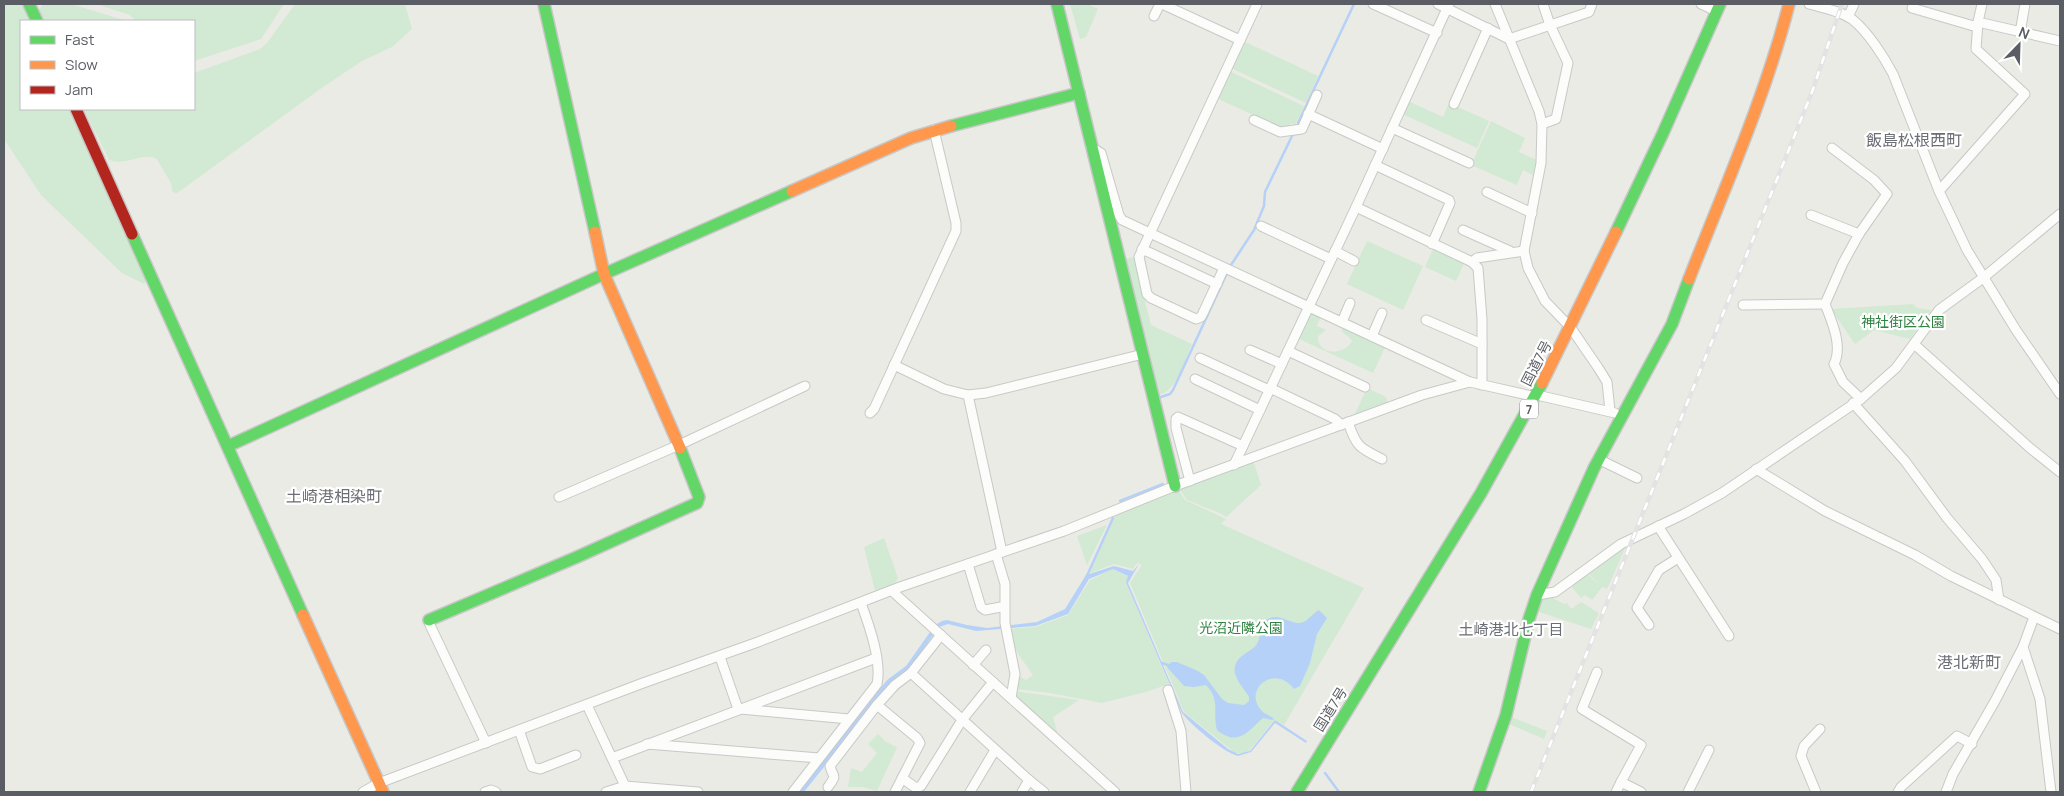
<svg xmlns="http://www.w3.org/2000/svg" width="2064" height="796" font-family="Manrope,'Noto Sans JP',sans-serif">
<rect width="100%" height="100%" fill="#ebebe5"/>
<!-- green -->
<g fill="#d2e9d3">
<path d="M4 4H22L30 21H21V109H69L146 281 144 284 122 273 41 195 4 139Z"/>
<path d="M43 4H71L127 21H42L38 12Z"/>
<path d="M96 4H284L261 39 194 61V21H136L130 15Z"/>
<path d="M295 4H405L412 29 392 47 362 61 323 87 176 194 172 191 171 183 156 158C139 153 128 166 109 160L84 109H194V73L260 49 267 43Z"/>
<path d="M1070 4H1087L1098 9 1086 37 1080 39Z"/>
<path d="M1243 41 1318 76 1306 103 1231 68Z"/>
<path d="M1229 71 1304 106 1295 125 1291 123 1288 128 1280 127 1216 98Z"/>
<path d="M1408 101 1443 117 1449 103 1489 121 1477 148 1402 114Z"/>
<path d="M1491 121 1525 138 1519 152 1537 160 1533 175 1523 170 1517 185 1471 165Z"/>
<path d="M1367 241 1423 266 1403 310 1347 284Z"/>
<path d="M1434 247 1465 261 1456 281 1425 267Z"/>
<path d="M1134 257 1151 325 1192 344C1185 359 1176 393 1158 395L1125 259Z"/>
<path d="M1913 304 1917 308 1931 310 1910 339 1874 330 1855 344 1831 309Z"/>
<path d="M1311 312 1321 316 1317 326 1326 330 1318 336C1317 355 1343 357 1352 341L1349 337 1342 332 1341 326 1386 345 1373 373 1299 339Z"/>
<path d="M1367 388 1386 397 1388 404 1354 416Z"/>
<path d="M1249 463H1254L1261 485 1226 517 1222 514 1187 500 1179 488Z"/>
<path d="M1177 488 1185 500 1226 519 1221 524 1364 588 1284 725 1275 720 1247 753H1235L1184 712 1130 583 1141 566 1140 563 1136 564 1133 569 1114 564 1090 573 1117 511Z"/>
<path d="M1107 525 1087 565 1077 536Z"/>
<path d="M884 538 898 578 893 585 875 591 864 547Z"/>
<path d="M1627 544 1607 589 1602 587 1592 600 1585 595 1581 598 1570 585 1586 573 1600 585 1587 572Z"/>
<path d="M1113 569 1129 577 1126 582 1128 587 1169 684 1146 692 1102 703 1050 693 1016 689 1017 675 1026 680 1033 675C1022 658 1012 651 1011 629L1035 627 1068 615 1090 580Z"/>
<path d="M1551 597 1564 604 1567 603 1571 609 1581 602 1599 613 1591 629 1536 611 1540 601Z"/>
<path d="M1015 691 1079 700 1053 717 1058 735 1014 696Z"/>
<path d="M1511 717 1547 731 1544 739 1509 724Z"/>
<path d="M878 734 886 742 897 747 877 791 863 787H848L851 768 862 772 877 753 868 744Z"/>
</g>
<!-- water -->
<g fill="#b6d1f7">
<path d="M1139 564 1128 583 1183 712 1228 749 1238 754 1250 751 1275 720 1307 741 1306 743 1275 723 1251 752 1238 756C1223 752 1192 726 1182 713L1128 587 1126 582 1128 576 1113 569 1089 579 1068 614 1035 626 976 631 948 624 939 627 911 666 887 688 804 792H798L887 680 906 666 935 625 942 621 947 620 967 625 987 628 1037 622 1065 609 1086 575 1114 566 1133 571Z"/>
<path d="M1319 610 1327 618 1317 634 1310 663 1300 686 1294 689C1274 663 1243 690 1261 710 1264 714 1270 715 1274 719L1272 720 1263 718C1247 732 1238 747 1217 730 1212 712 1221 700 1206 685L1194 687 1184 686 1167 667 1171 662H1177L1198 671 1204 675 1222 699 1228 703 1244 705 1249 701V697C1245 690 1237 682 1235 673 1232 656 1251 653 1257 644 1263 634 1257 623 1270 618 1281 614 1290 624 1300 623 1308 622 1312 613 1319 610Z"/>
</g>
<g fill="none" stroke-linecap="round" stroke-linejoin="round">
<!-- stream -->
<g stroke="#b6d1f7" stroke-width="2.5">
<path d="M1298 123 1354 4"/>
<path d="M1231 265 1254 230 1264 206 1265 192 1292 136"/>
<path d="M1161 397 1170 394 1173 390 1227 273"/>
<path d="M1120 501 1163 484"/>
<path d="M1086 578 1113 518"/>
<path d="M1162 663 1168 665"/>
<path d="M1325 773 1339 792"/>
</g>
<defs>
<g id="street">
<path d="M1162 4 1240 40"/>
<path d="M1373 4 1437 33"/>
<path d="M1438 4 1509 39 1589 12 1592 4"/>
<path d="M1495 4 1539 111 1542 124 1541 163 1524 251 1528 268 1545 301 1571 328 1599 369 1607 382 1610 411"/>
<path d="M1701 4 1716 11"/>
<path d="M1809 4C1823 8 1842 11 1853 20 1868 32 1884 57 1893 74L1939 191 1967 250 2016 330 2060 394"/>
<path d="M1982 4 1978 22 2060 41"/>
<path d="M1912 8 1977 27"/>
<path d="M1154 16 1160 4"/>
<path d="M1848 17 1854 4"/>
<path d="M2020 33 2025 4"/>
<path d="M1454 104 1488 28"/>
<path d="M1308 114 1383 149"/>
<path d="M1254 120 1280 132 1302 129 1317 95"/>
<path d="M1542 124 1556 119 1568 63 1550 25 1543 4"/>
<path d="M1392 128 1469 163"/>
<path d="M1091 147 1101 153 1119 215 1122 220 1470 382 1536 397"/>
<path d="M1832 148 1874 180 1887 194 1859 234 1843 263 1825 304C1832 322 1843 346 1834 364L1843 382 1861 399"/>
<path d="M1375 165 1449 200 1450 203 1432 244"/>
<path d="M1939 191 2025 94 1976 49 1978 22"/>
<path d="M1487 192 1532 213"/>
<path d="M1356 207 1472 262 1478 268 1482 319V385"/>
<path d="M1811 215 1859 234"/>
<path d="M1261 226 1331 259"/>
<path d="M1463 230 1510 251"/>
<path d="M1142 249 1217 284"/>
<path d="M1335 251 1354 261"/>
<path d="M1472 262 1477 258 1524 251"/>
<path d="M1224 268 1203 313 1201 317 1196 319 1151 298 1147 294 1139 257 1257 4"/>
<path d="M1743 305 1825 304"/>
<path d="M1426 320 1482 344"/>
<path d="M1342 322 1350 303"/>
<path d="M1372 336 1382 313"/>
<path d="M1914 344 2030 448 2060 472"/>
<path d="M1250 350 1282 364"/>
<path d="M1288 351 1365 387"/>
<path d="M1200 358 1269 390"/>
<path d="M894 365 944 389 968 395 986 393 1143 354"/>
<path d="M1195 379 1260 410"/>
<path d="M1270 388 1335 419 1341 425"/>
<path d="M968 395 1002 552"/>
<path d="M1537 395 1615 413"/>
<path d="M1853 403 1905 461 1947 518 1982 559 1996 580 1999 600"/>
<path d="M870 413 874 409 956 231V223L934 130"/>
<path d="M1348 422C1356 446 1359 448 1382 459"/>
<path d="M1598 459 1637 478"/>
<path d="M1234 465 1356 207 1449 4"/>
<path d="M1756 469 1825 511 1915 555 1951 576 2060 629"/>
<path d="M1190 481 1176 428V419L1178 417 1243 446"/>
<path d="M559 497 679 445 805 386"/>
<path d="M1658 526 1729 636"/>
<path d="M996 554 1005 584V623L1015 674 1011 698"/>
<path d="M968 564 981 607 985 610 1001 607"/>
<path d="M892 591 1115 792"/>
<path d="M1537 595 1555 592 1621 544 1684 514 1722 493 1861 399 1896 368 1939 310 1983 278 2060 214"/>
<path d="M2034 617 2023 647 2040 699 2051 792"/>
<path d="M429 620 430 625 486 743"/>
<path d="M1649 625 1637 608 1659 570 1678 558"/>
<path d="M720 657 738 709"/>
<path d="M973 665 986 650"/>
<path d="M1597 672 1582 709 1641 745 1621 782"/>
<path d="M911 673 1029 780 1022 792"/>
<path d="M1168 690 1181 731 1186 792"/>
<path d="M587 705 625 786 626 792"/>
<path d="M877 705 917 738 920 743 895 792"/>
<path d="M741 709 849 719"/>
<path d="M519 730 532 767 540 769 576 755"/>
<path d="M647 744 819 758"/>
<path d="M612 758 876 658"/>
<path d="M902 778 916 788 921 786 962 720 993 682"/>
<path d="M1029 780 1044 792"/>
<path d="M828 787C838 773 833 779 830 766L877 705 895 685 911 673 941 635"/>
<path d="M363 792 379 783 643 683 758 642 900 587 1064 531 1175 486 1422 395 1470 382"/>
<path d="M485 792 491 790 496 792"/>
<path d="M606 792 625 786 698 792"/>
<path d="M793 792 877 684C882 661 869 625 861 603"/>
<path d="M970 792 995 750"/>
<path d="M1616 792 1621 782 1641 792"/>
<path d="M1688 792 1709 750"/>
<path d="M1816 792 1801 756 1804 746 1820 729"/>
<path d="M1898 792 1901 787 1957 736 1972 744"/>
<path d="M1946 792 1953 774 1995 701 2023 647"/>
</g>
<g id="fast">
<path d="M29 4 37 21"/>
<path d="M544 4 595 232"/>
<path d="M1057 4 1175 486"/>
<path d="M951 126 1079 93"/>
<path d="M1616 232 1663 133 1720 4"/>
<path d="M132 234 303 615"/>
<path d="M228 446 604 274 792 191"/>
<path d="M429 620 577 557 697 503 699 497 680 448"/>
<path d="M1297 792 1481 493 1542 383"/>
<path d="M1479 792 1506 715 1529 619 1537 595 1594 468 1672 324 1689 279"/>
</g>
<g id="slow">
<path d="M792 191 911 138 951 126"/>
<path d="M595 232 604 274 680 448"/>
<path d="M1689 279C1724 189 1765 98 1789 4"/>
<path d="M1542 383 1616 232"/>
<path d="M303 615 383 792"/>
</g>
<path id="jam" d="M76 109 132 234"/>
</defs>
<!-- street casing -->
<use href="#street" stroke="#c7c9c7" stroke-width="11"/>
<!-- fast casing -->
<use href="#fast" stroke="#c7c7c7" stroke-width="14"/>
<!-- slow casing -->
<use href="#slow" stroke="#c7c7c7" stroke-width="14"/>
<!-- jam casing -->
<use href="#jam" stroke="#c7c7c7" stroke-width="14"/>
<!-- street -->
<use href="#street" stroke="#fcfcfb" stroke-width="9"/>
<!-- fast -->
<use href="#fast" stroke="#63d668" stroke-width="11"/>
<!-- slow -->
<use href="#slow" stroke="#ff974d" stroke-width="11"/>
<!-- jam -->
<use href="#jam" stroke="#b3261e" stroke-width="11"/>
<defs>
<path id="rail" d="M1531 792 1812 92 1842 4"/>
</defs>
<!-- rail casing -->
<use href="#rail" stroke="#e2e3e2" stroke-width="4.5"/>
<!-- rail -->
<use href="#rail" stroke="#fff" stroke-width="2.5" stroke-dasharray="8" stroke-linecap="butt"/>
</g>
<g text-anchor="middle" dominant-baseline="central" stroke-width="4.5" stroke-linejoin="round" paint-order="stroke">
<!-- shield labels -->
<rect fill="#fff" stroke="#8c8e92" stroke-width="1" x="1520" y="399.5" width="18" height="19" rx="4"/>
<g font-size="12" font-weight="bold" fill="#5a5d63">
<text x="1529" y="409">7</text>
</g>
<!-- park labels -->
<g font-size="14" fill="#308442" stroke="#fff">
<text x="1903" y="321">神社街区公園</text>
<text x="1241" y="627">光沼近隣公園</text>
</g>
<!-- street labels -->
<g font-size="14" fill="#5a5d63" stroke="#fff">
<text transform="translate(1536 363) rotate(-63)">国道7号</text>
<text transform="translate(1330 709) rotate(-58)">国道7号</text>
</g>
<!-- neighbourhood labels -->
<g font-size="15" fill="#6b6e75" stroke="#fff">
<text x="1511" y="629">土崎港北七丁目</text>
</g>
<!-- quarter labels -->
<g font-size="16" fill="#6b6e75" stroke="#fff">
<text x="1914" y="140">飯島松根西町</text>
<text x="334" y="496">土崎港相染町</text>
<text x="1969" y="662">港北新町</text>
</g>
</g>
<!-- border -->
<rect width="2064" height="796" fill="none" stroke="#5a5d63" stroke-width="10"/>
<!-- legend -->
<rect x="20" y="20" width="175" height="90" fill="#ffffff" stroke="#bdbec1"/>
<rect x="30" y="36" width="25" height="8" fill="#63d668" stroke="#bdbec1"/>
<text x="65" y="45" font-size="15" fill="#5a5d63">Fast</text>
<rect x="30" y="61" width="25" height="8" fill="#ff974d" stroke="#bdbec1"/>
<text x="65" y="70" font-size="15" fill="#5a5d63">Slow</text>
<rect x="30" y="86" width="25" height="8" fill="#b3261e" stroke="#bdbec1"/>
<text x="65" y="95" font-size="15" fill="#5a5d63">Jam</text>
<!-- north arrow -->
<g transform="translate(2019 45) rotate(23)" stroke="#ffffff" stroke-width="4" paint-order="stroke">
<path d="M0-4L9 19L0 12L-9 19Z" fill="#5a5d63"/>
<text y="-8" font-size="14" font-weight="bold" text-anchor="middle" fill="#5a5d63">N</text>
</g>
</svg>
